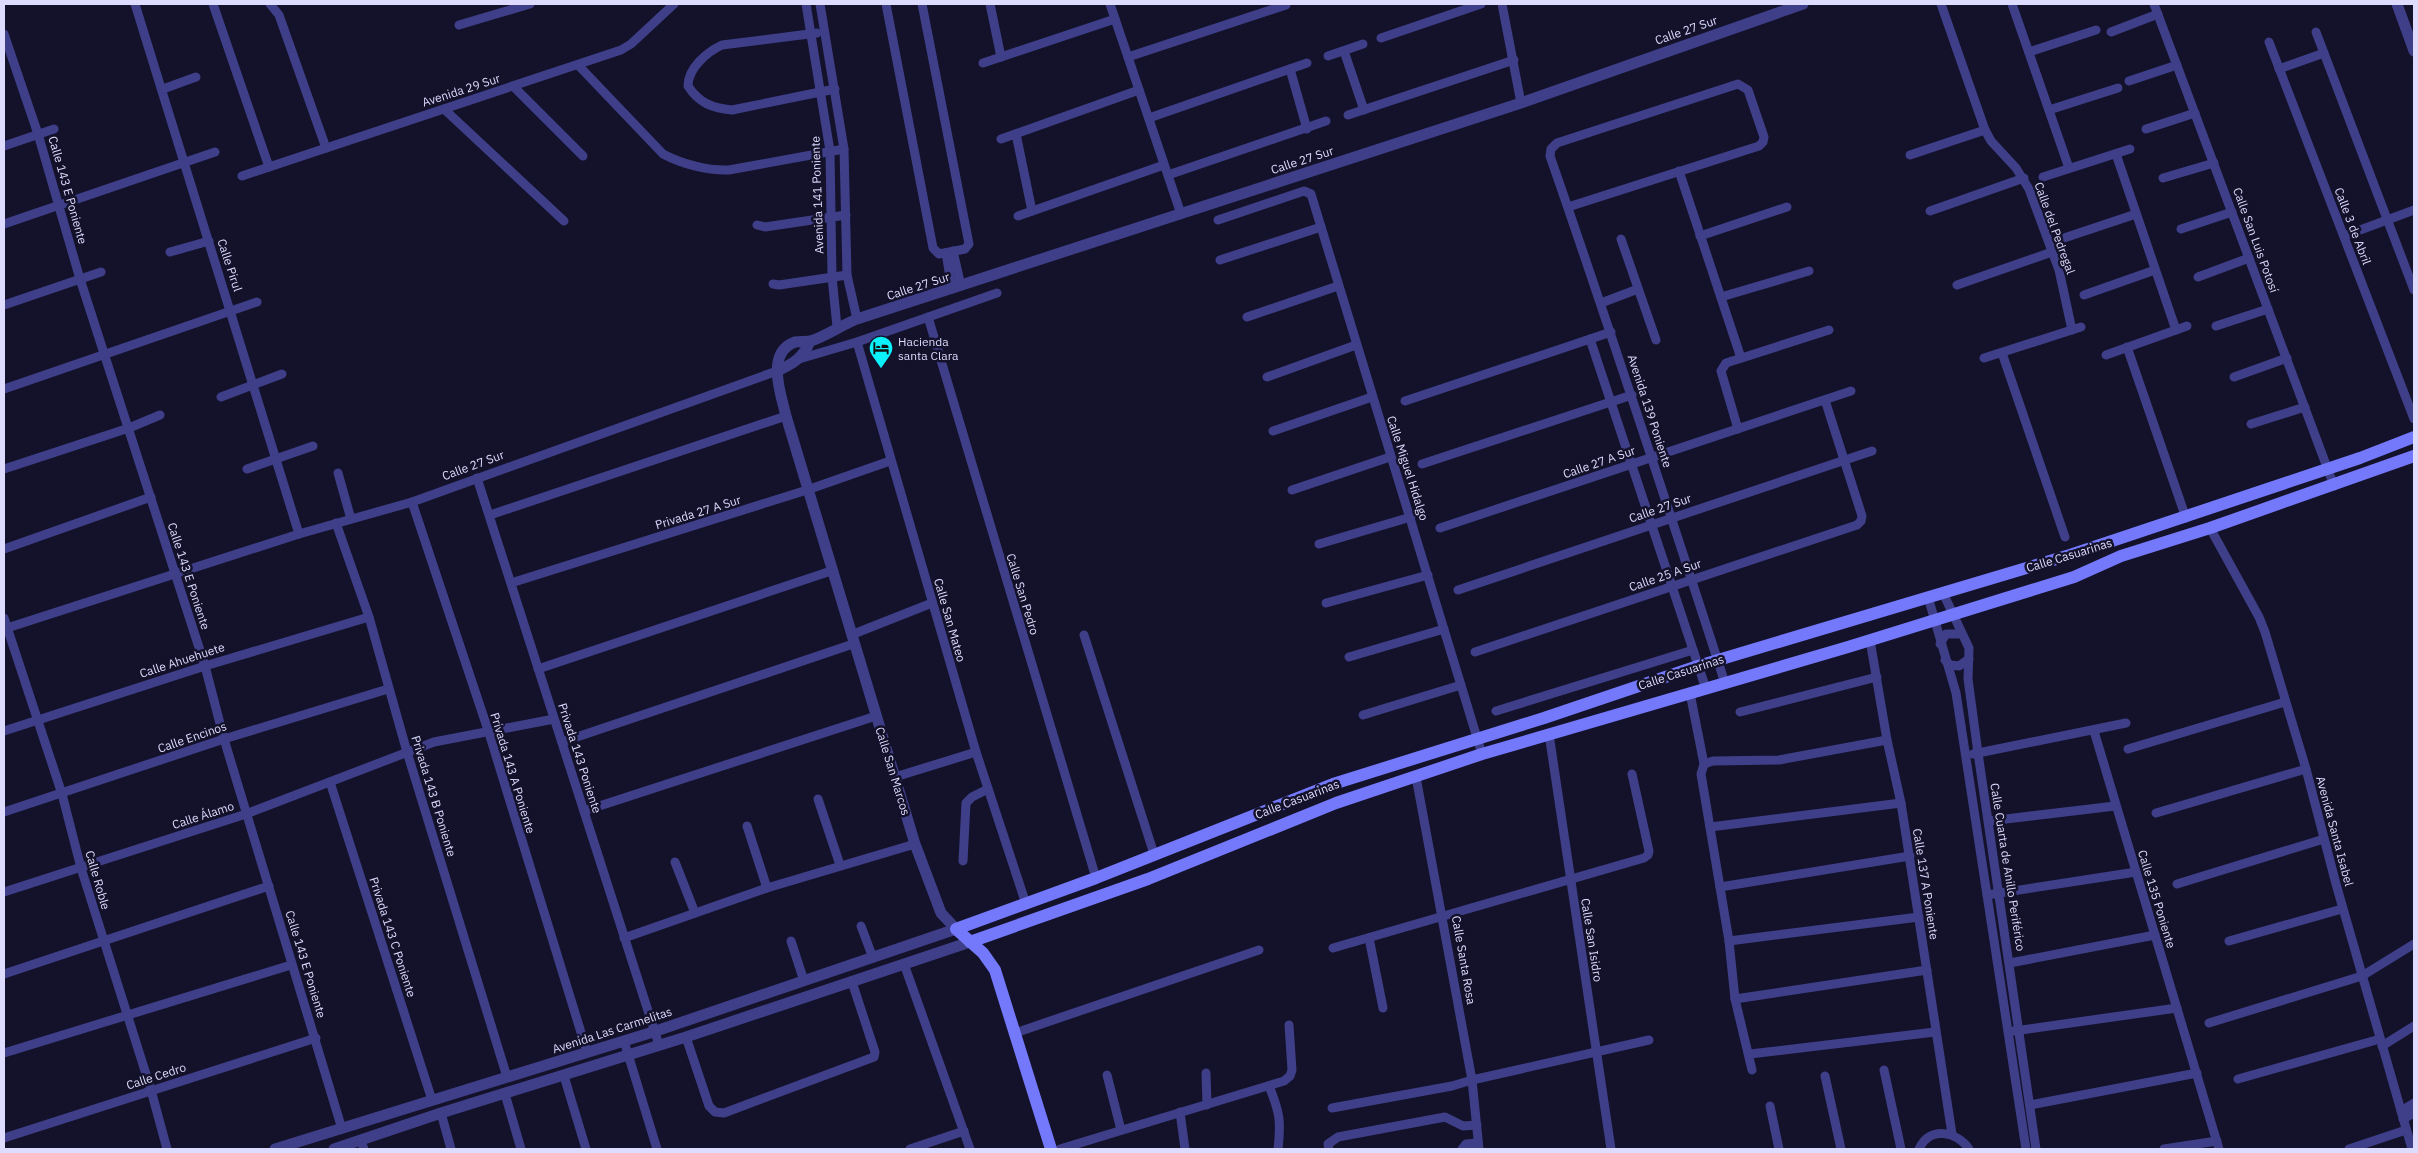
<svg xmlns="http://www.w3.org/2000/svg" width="2418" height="1153" font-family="'IBM Plex Sans',sans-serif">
<rect width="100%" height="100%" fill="#14112a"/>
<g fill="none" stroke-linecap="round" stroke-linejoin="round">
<!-- minor -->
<g stroke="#3e3f88" stroke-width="9">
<path d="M135 4 299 534"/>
<path d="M213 4 269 167"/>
<path d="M270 4 279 15 326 148"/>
<path d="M806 4 830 151 832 277 837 327"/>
<path d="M820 4 844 149 847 275 857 319"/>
<path d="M886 4 933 248 939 254 965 249 969 244 922 4"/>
<path d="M990 4 1001 57"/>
<path d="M1110 4 1181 214"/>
<path d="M1502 4 1521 103"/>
<path d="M1941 4 1985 130 1991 141 2016 168 2029 189 2059 270 2072 330"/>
<path d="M2012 4 2069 168"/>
<path d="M2154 4 2334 486"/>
<path d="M459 25 530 4"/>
<path d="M2111 32 2158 14"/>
<path d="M2316 32 2414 290"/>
<path d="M817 33 722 45C707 52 688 68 688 86 699 103 712 108 732 110L835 89"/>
<path d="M4 34 38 134 80 279 205 666 224 739 342 1129"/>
<path d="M1381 38 1481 4"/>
<path d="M2269 42 2414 419"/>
<path d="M1344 51 1364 110"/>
<path d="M2029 52 2096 30"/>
<path d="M1328 56 1363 44"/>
<path d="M1128 57 1286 5"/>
<path d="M983 63 1115 19"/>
<path d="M578 65 663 154C682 164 708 171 729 170L844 149"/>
<path d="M1290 69 1307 129"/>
<path d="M2279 69 2324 53"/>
<path d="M2129 81 2177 65"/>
<path d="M513 86 583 156"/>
<path d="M163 89 196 77"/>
<path d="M444 109 564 221"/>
<path d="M2049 110 2118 88"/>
<path d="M1348 115 1514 60"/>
<path d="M1149 118 1307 63"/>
<path d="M2146 129 2195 113"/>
<path d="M1016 134 1032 211"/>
<path d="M1001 139 1139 90"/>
<path d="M4 146 54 129"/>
<path d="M2116 154 2176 330"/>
<path d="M1910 155 1985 130"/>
<path d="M1679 171 1741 358"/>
<path d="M1168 175 1326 121"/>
<path d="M242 176 621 50 631 44 674 4"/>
<path d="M2043 177 2130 149"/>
<path d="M2163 178 2214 163"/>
<path d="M1568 207 1759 146 1763 142 1764 137 1748 90 1738 84 1557 143 1551 149 1550 156C1611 331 1668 507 1725 683"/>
<path d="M1930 211 2024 178"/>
<path d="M1018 216 1164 165"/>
<path d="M1218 220 1304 191 1311 194 1482 754"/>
<path d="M4 224 215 152"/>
<path d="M757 225 765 227 846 215"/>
<path d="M2181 229 2232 212"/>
<path d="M1700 236 1787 207"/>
<path d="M2344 236 2414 210"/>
<path d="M2064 238 2136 214"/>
<path d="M1621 239 1656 340"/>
<path d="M953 251 961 286"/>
<path d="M170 252 209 241"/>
<path d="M946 253 952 289"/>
<path d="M1220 260 1321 227"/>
<path d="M2198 277 2249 258"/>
<path d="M773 284 779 285 847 275"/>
<path d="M1957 285 2052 252"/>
<path d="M2084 295 2155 270"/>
<path d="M1721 297 1809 271"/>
<path d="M1601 303 1638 289"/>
<path d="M4 305 101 272"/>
<path d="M928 317 1096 878"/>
<path d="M1247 317 1338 286"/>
<path d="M2216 326 2268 309"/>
<path d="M1590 339 1706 689"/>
<path d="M857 342 976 752 1026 904"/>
<path d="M2127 347 2186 518"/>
<path d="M2002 353 2065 537"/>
<path d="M2106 355 2187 326"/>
<path d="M1984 358 2081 327"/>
<path d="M799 359 857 342 997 293"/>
<path d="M1267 377 1356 345"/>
<path d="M2234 377 2287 358"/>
<path d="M4 389 257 302"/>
<path d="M221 397 282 374"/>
<path d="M1405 401 1611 332"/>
<path d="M2251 424 2305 407"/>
<path d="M1738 429 1721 371 1726 363 1829 330"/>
<path d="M1273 431 1372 397"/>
<path d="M1422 464 1632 395"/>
<path d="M4 469 129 428 160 415"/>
<path d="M247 469 313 446"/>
<path d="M338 473 351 519"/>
<path d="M477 478 659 1045"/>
<path d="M1292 490 1390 457"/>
<path d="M412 502 489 733 587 1052"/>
<path d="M490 515 786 416"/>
<path d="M336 523 369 617 407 752 507 1077"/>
<path d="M1440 528 1851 391"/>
<path d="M2210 528 2259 617 2265 632 2306 769 2336 884 2412 1149"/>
<path d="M1319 544 1411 517"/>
<path d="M4 549 151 497"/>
<path d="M511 583 807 490 890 461"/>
<path d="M1458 590 1872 451"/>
<path d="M1943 593 1969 648 1968 679 1978 753 2036 1149"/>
<path d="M1928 597 1956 693 2026 1149"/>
<path d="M1326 603 1428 575"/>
<path d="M4 618 62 794 81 868 151 1090 167 1149"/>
<path d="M4 629 299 534 412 502 777 371"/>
<path d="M851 635 932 603"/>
<path d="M1084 635 1154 854"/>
<path d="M1870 640 1887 740 1901 803 1952 1134"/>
<path d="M1940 644 1946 634H1962"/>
<path d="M1475 652 1857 525 1861 521 1862 516 1825 400"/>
<path d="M1349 657 1444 629"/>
<path d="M1945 660 1950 665 1959 666 1969 659"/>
<path d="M538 669 831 571"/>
<path d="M1690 693 1704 764 1701 774 1729 941 1735 999 1752 1070"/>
<path d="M1496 711 1693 650"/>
<path d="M1740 712 1877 677"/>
<path d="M1363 715 1461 685"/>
<path d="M4 731 205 666 369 617"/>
<path d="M2094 731 2219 1149"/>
<path d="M1549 734 1611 1149"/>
<path d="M562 742 853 644"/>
<path d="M2128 749 2285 702"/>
<path d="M1973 754 2126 723"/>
<path d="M1704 764 1713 761 1779 760 1887 740"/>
<path d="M895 777 976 752"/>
<path d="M1416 777 1472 1080 1479 1149"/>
<path d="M330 782 432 1100"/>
<path d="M818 799 840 865"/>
<path d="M584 811 876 716"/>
<path d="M4 812 224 739 388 689"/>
<path d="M2156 813 2306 769"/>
<path d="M1989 821 2115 806"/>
<path d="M747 826 767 888"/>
<path d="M1710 827 1901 803"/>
<path d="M963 861 966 803 972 797 988 789"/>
<path d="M675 862 695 913"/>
<path d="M2177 884 2324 839"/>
<path d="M1720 887 1910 856"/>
<path d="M4 892 246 814 434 742 554 719"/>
<path d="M1987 895 2136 872"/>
<path d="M861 926 873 958"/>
<path d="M624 938 767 888 915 844"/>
<path d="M1369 938 1383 1008"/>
<path d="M791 941 804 981"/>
<path d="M1729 941 1919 917"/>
<path d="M2229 941 2342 909"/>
<path d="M1333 948 1644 858 1648 855 1649 851 1632 774"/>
<path d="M2010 963 2155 935"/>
<path d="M904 964 970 1149"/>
<path d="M4 974 269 886"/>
<path d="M1735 999 1927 970"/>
<path d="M2209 1023 2362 976 2414 944"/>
<path d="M2014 1031 2177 1008"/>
<path d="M1015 1033 1259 950"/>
<path d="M686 1037 709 1106 715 1112 724 1113 874 1057 875 1052 852 982"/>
<path d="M624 1041 657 1149"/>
<path d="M2382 1046 2414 1026"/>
<path d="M4 1053 291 965"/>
<path d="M1750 1054 1935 1032"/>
<path d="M1884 1070 1901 1149"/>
<path d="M1206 1073 1207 1105"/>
<path d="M1107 1075 1121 1130"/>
<path d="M564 1076 586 1149"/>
<path d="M1825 1076 1841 1149"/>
<path d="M2238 1079 2380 1039"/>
<path d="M1269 1086C1280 1113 1281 1121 1278 1149"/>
<path d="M505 1094 521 1149"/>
<path d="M2030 1105 2197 1073"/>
<path d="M1770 1106 1779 1149"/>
<path d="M1332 1108 1452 1086 1472 1080 1649 1040"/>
<path d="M2401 1111 2414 1103"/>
<path d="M1180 1112 1185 1149"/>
<path d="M441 1113 451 1149"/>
<path d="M2403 1119 2414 1113"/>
<path d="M4 1138 316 1038"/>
<path d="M361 1141 364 1149"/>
<path d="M910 1149 964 1131"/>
<path d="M1060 1149 1284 1081 1290 1076 1292 1070 1289 1025"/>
<path d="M1329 1149 1328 1144 1338 1137 1445 1117 1463 1126 1477 1125"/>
<path d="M1462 1149 1466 1144 1478 1143"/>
<path d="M1919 1149C1930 1125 1957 1132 1969 1149"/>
<path d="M2164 1149 2217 1141"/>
<path d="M2349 1149 2406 1130"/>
</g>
<!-- tertiary -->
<g stroke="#3e3f88" stroke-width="11">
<path d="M2397 4 2414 51"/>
<path d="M777 371C793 364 804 357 810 341"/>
<path d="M956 929 941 913 915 844 786 416C781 394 765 353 795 342 800 341 806 342 811 341 826 336 842 325 857 319L1521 103 1803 4"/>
<path d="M275 1149 653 1032 956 929"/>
<path d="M334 1149 441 1113 686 1037 970 942"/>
</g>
<!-- secondary -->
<g stroke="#7479fc" stroke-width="12">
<path d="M970 942 1148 879 1336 803 1482 754 1848 647 2074 577 2121 556 2210 528 2414 456"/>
<path d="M1051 1149 995 970 983 953 956 929 1096 878 1333 784 1544 718 1698 666 2070 555 2360 458 2414 437"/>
</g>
</g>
<!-- icons -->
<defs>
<symbol id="hotel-pin" viewBox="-11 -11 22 30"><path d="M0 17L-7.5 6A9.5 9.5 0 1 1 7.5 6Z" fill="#0cf0fa" stroke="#14112a"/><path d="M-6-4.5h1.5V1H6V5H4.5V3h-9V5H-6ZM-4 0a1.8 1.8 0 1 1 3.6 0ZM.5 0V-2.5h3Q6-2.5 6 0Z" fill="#111"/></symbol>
</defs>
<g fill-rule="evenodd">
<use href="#hotel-pin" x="867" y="334" width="28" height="38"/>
</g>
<g text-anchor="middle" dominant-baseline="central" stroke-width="5" stroke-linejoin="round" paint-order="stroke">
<!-- street labels -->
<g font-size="12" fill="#dddbfe" stroke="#14112a">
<text transform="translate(1686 30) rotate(-19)">Calle 27 Sur</text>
<text transform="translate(461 90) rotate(-18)">Avenida 29 Sur</text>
<text transform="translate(1302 160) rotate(-18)">Calle 27 Sur</text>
<text transform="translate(68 190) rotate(74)">Calle 143 E Poniente</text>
<text transform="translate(817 195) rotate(-92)">Avenida 141 Poniente</text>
<text transform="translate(2353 226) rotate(69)">Calle 3 de Abril</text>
<text transform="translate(2055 228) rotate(70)">Calle del Pedregal</text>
<text transform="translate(2256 240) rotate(70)">Calle San Luis Potosí</text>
<text transform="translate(230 265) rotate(72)">Calle Pirul</text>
<text transform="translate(918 286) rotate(-18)">Calle 27 Sur</text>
<text transform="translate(1650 411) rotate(72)">Avenida 139 Poniente</text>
<text transform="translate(1599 462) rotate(-19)">Calle 27 A Sur</text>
<text transform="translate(473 465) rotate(-20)">Calle 27 Sur</text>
<text transform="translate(1408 468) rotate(72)">Calle Miguel Hidalgo</text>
<text transform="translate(1660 508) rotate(-19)">Calle 27 Sur</text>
<text transform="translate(698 512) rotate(-17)">Privada 27 A Sur</text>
<text transform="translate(2069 555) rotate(-17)">Calle Casuarinas</text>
<text transform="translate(1665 575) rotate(-19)">Calle 25 A Sur</text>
<text transform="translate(189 576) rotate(72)">Calle 143 E Poniente</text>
<text transform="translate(1023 594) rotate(73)">Calle San Pedro</text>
<text transform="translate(950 620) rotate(74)">Calle San Mateo</text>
<text transform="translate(182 660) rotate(-18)">Calle Ahuehuete</text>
<text transform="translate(1681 672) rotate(-18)">Calle Casuarinas</text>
<text transform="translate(192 737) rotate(-19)">Calle Encinos</text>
<text transform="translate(580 758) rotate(72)">Privada 143 Poniente</text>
<text transform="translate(893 771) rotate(73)">Calle San Marcos</text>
<text transform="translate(513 773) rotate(73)">Privada 143 A Poniente</text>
<text transform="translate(434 796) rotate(73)">Privada 143 B Poniente</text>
<text transform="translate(1297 799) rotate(-21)">Calle Casuarinas</text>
<text transform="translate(203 815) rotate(-18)">Calle Álamo</text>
<text transform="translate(2335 831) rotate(75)">Avenida Santa Isabel</text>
<text transform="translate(2008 867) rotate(81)">Calle Cuarta de Anillo Periférico</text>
<text transform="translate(98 880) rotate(74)">Calle Roble</text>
<text transform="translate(1926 884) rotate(81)">Calle 137 A Poniente</text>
<text transform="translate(2157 899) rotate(73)">Calle 135 Poniente</text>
<text transform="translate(393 937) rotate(72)">Privada 143 C Poniente</text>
<text transform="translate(1592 940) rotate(81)">Calle San Isidro</text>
<text transform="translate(1464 960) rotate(80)">Calle Santa Rosa</text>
<text transform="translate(306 964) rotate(73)">Calle 143 E Poniente</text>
<text transform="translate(612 1030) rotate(-18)">Avenida Las Carmelitas</text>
<text transform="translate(156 1076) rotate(-18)">Calle Cedro</text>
</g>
<!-- poi labels -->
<g font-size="12" fill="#dddbfe" stroke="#14112a" text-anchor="start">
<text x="898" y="341">Hacienda<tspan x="898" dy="14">santa Clara</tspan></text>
</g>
</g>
<!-- border -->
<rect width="2418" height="1153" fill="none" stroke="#dddbfe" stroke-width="10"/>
</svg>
